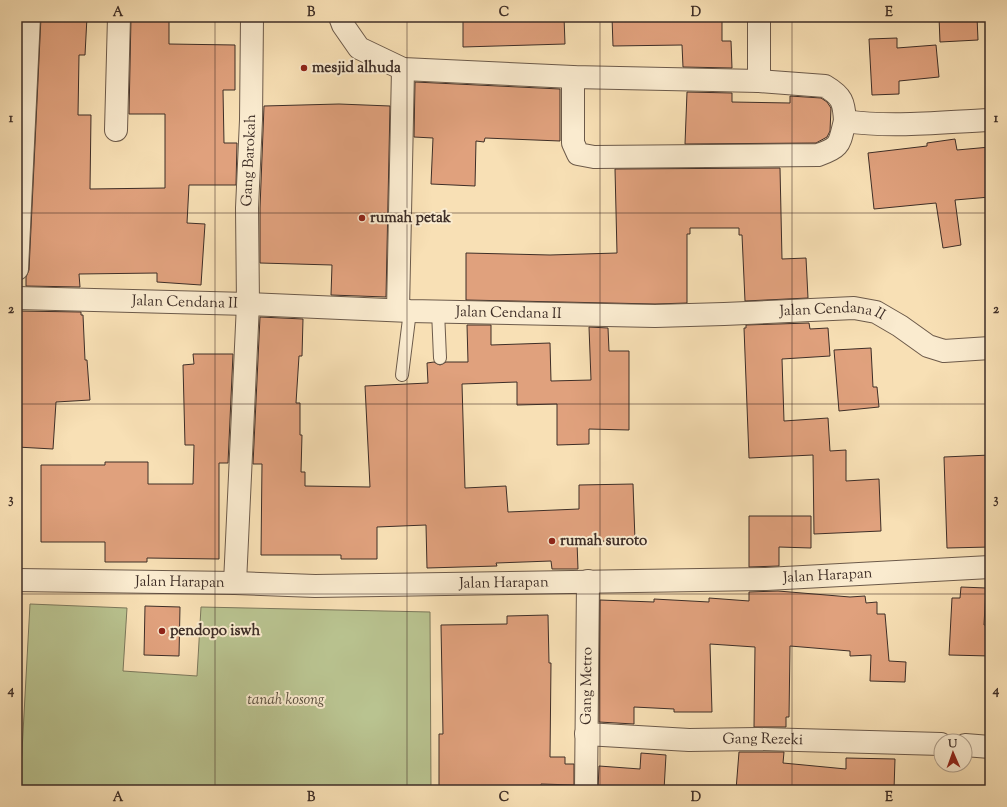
<svg xmlns="http://www.w3.org/2000/svg" width="1007" height="807" font-family="'Sorts Mill Goudy',serif">
<rect width="100%" height="100%" fill="#f8e0b5"/>
<filter id="stains"><feTurbulence type="fractalNoise" baseFrequency=".005" numOctaves="4"/><feColorMatrix values="0 0 0 0 .2 0 0 0 0 .09 0 0 0 0 .02 0 0 0 .5 -.17"/></filter>
<radialGradient id="worn" r=".72"><stop offset=".6" stop-color="#630" stop-opacity="0"/><stop offset="1" stop-color="#630" stop-opacity=".3"/></radialGradient>
<!-- green -->
<path fill="#b9c390" stroke="#7c785c" d="M30 604 127 608 123 671 197 676 201 607 430 612 431 790H17V789L20 788Z"/>
<!-- building -->
<g fill="#e0a17d" stroke="#3e2e27">
<path d="M41 17H87L85 55H79L78 115H91L90 189 165 188V114H129L131 17H169V44L235 45V90H223L224 143H237L236 185H189L187 223 205 224 201 285 157 282V273L79 274 80 287 26 286V277L29 270Z"/>
<path d="M463 17H564L565 44 463 47Z"/>
<path d="M612 17H722V41H731L732 68 683 67 682 45 613 46Z"/>
<path d="M939 17H977L978 40 940 42Z"/>
<path d="M897 38V48L936 45 939 77 899 81V94L872 95 869 39Z"/>
<path d="M415 82 560 89V141L485 138 484 142 476 141 475 186 431 184 433 138 414 137Z"/>
<path d="M687 92 732 93V102L790 103V96L821 98 827 102 831 108 830 131 827 137 816 143 685 144Z"/>
<path d="M339 104 390 106 386 297 331 295 332 265 260 263V208L264 106Z"/>
<path d="M955 139 957 150 990 147V197L955 200 961 245 943 248 936 203 874 209 868 153 927 146V143Z"/>
<path d="M780 168 782 259 806 258 808 298 745 301 742 235H739V228H690V234H687V303L655 304 466 300V253L550 255 617 253 615 169Z"/>
<path d="M17 311 81 312V315H83L85 360H87L90 400 56 402 53 449 17 447V384L18 360H17Z"/>
<path d="M260 317 303 319 302 356H299L296 403H300V435H302L301 472H305V486L370 487 365 386 428 383 427 363 434 362 440 365 446 362H468L467 325H491V345L550 343 551 381 591 380 589 327 608 328 609 351H629V430L589 429V444L557 445V404L517 405V382L462 384 465 488 506 486 508 512 579 509V485L633 484 635 540 577 542 578 569H552L551 561 496 563 497 566 427 568 426 525 377 527V559H341V555H261L262 464H253Z"/>
<path d="M809 323 810 329 828 328 830 356 782 359 784 421 828 418 830 451 846 450V481L879 479 881 531 814 534 813 455 749 458 744 328H746V325Z"/>
<path d="M871 348 873 387H877L879 407 839 411 834 350Z"/>
<path d="M193 354H233L228 463H219V559L147 558V562H105V542H41V465H105V462H148V484H193L194 445H185L183 365 194 364Z"/>
<path d="M990 455V547L947 548 944 457Z"/>
<path d="M749 516H811V548L779 547V566L749 567Z"/>
<path d="M961 587 986 588 984 625H990V656L949 655 952 598H960Z"/>
<path d="M778 591 850 597 865 596 866 603 877 602V614H885L889 661 906 662 905 682 870 681 871 655 850 656V651L790 646 789 717H786V727H754L755 647 710 644 712 712H674V709L634 707V724L599 722 600 600 654 602V599L709 602V598L749 601V592Z"/>
<path d="M145 606 180 607 179 656 144 655Z"/>
<path d="M548 615 549 663H551L550 757H565V764H574V785L541 784V790H439V734H443L441 625 507 624V616Z"/>
<path d="M739 752H784L783 763 846 769V758L895 759 894 790H736Z"/>
<path d="M641 753 666 755 664 790H598L599 766 640 769Z"/>
</g>
<g fill="none" stroke-linecap="round" stroke-linejoin="round">
<defs>
<g id="service">
<path d="M438 311 440 358"/>
<path d="M402 375 410 311"/>
</g>
<g id="minor">
<path d="M340 17 343 25 359 48 403 69 573 77 759 81 825 86C842 96 844 102 845 121 893 128 942 122 990 120"/>
<path d="M573 77V143L578 154 594 157 818 155C842 147 839 143 845 121"/>
<path d="M759 81V17"/>
<path d="M116 130 119 17"/>
<path d="M17 269 29 17"/>
<path id="s1" d="M17 298 248 304 410 311 655 316 724 314 854 308 876 312 900 326 928 346 944 351 990 348"/>
<path d="M398 310 403 69"/>
<path id="s2" d="M17 580 235 583 315 586 766 579 990 567"/>
<path id="s3" d="M235 583 248 304 247 208 251 120 252 17"/>
<path id="s4" d="M586 734 689 740 758 739 941 744"/>
<path d="M965 745 990 747"/>
<path id="s5" d="M586 790 588 581"/>
</g>
</defs>
<!-- service casing -->
<use href="#service" stroke="#6c5a4a" stroke-width="14"/>
<!-- minor casing -->
<use href="#minor" stroke="#6c5a4a" stroke-width="24"/>
<!-- service -->
<use href="#service" stroke="#faebcf" stroke-width="12"/>
<!-- minor -->
<use href="#minor" stroke="#faebcf" stroke-width="22"/>
</g>
<!-- grid -->
<path fill="none" stroke="#3e2e27" stroke-width="1" stroke-opacity="0.55" d="M215 17V790M407 17V790M600 17V790M792 17V790M17 213H990M17 404H990M17 594H990"/>
<!-- markers -->
<g fill="#8f2418" stroke="#faebcf" stroke-width="1.5">
<circle cx="304" cy="68" r="4"/>
<circle cx="362" cy="218" r="4"/>
<circle cx="552" cy="541" r="4"/>
<circle cx="162" cy="631" r="4"/>
</g>
<g text-anchor="middle" dominant-baseline="central" stroke-width="4" stroke-linejoin="round" paint-order="stroke">
<!-- poi labels -->
<g font-size="15" font-weight="bold" fill="#3e2e27" stroke="#faebcf" text-anchor="start">
<text x="312" y="68">mesjid alhuda</text>
<text x="370" y="218">rumah petak</text>
<text x="560" y="541">rumah suroto</text>
<text x="170" y="631">pendopo iswh</text>
</g>
<!-- street labels -->
<g font-size="15" fill="#3e2e27" stroke="#faebcf">
<text stroke="none"><textPath href="#s3" startOffset="423">Gang Barokah</textPath></text>
<text stroke="none"><textPath href="#s1" startOffset="168">Jalan Cendana II</textPath></text>
<text stroke="none"><textPath href="#s1" startOffset="492">Jalan Cendana II</textPath></text>
<text stroke="none"><textPath href="#s1" startOffset="816">Jalan Cendana II</textPath></text>
<text stroke="none"><textPath href="#s2" startOffset="811">Jalan Harapan</textPath></text>
<text stroke="none"><textPath href="#s2" startOffset="163">Jalan Harapan</textPath></text>
<text stroke="none"><textPath href="#s2" startOffset="487">Jalan Harapan</textPath></text>
<text stroke="none"><textPath href="#s5" startOffset="104">Gang Metro</textPath></text>
<text stroke="none"><textPath href="#s4" startOffset="177">Gang Rezeki</textPath></text>
</g>
<!-- park labels -->
<g font-size="15" font-style="italic" fill="#574c3c" stroke="#faebcf">
<text x="286" y="700">tanah kosong</text>
</g>
</g>
<!-- margin -->
<rect width="1007" height="807" fill="none" stroke="#f8e0b5" stroke-width="44"/>
<!-- north arrow -->
<g transform="translate(953 753) rotate(358)"><circle r="19" fill="#faebcf" stroke="#af9f8c"/>
<path d="M0-3L7 15L0 10L-7 15Z" fill="#8f2418"/>
<text y="-6" font-size="11" font-weight="bold" text-anchor="middle" fill="#3e2e27">U</text>
</g>
<rect x="22" y="22" width="963" height="763" fill="none" stroke="#3e2e27" stroke-width="1.5"/>
<g font-size="13" text-anchor="middle" font-weight="bold" fill="#3e2e27">
<text x="118" y="16">A</text>
<text x="311" y="16">B</text>
<text x="504" y="16">C</text>
<text x="696" y="16">D</text>
<text x="889" y="16">E</text>
<text x="11" y="122">1</text>
<text x="996" y="122">1</text>
<text x="11" y="313">2</text>
<text x="996" y="313">2</text>
<text x="11" y="503">3</text>
<text x="996" y="503">3</text>
<text x="11" y="694">4</text>
<text x="996" y="694">4</text>
<text x="118" y="801">A</text>
<text x="311" y="801">B</text>
<text x="504" y="801">C</text>
<text x="696" y="801">D</text>
<text x="889" y="801">E</text>
</g>
<rect width="100%" height="100%" filter="url(#stains)"/>
<rect width="100%" height="100%" fill="url(#worn)"/>
</svg>
